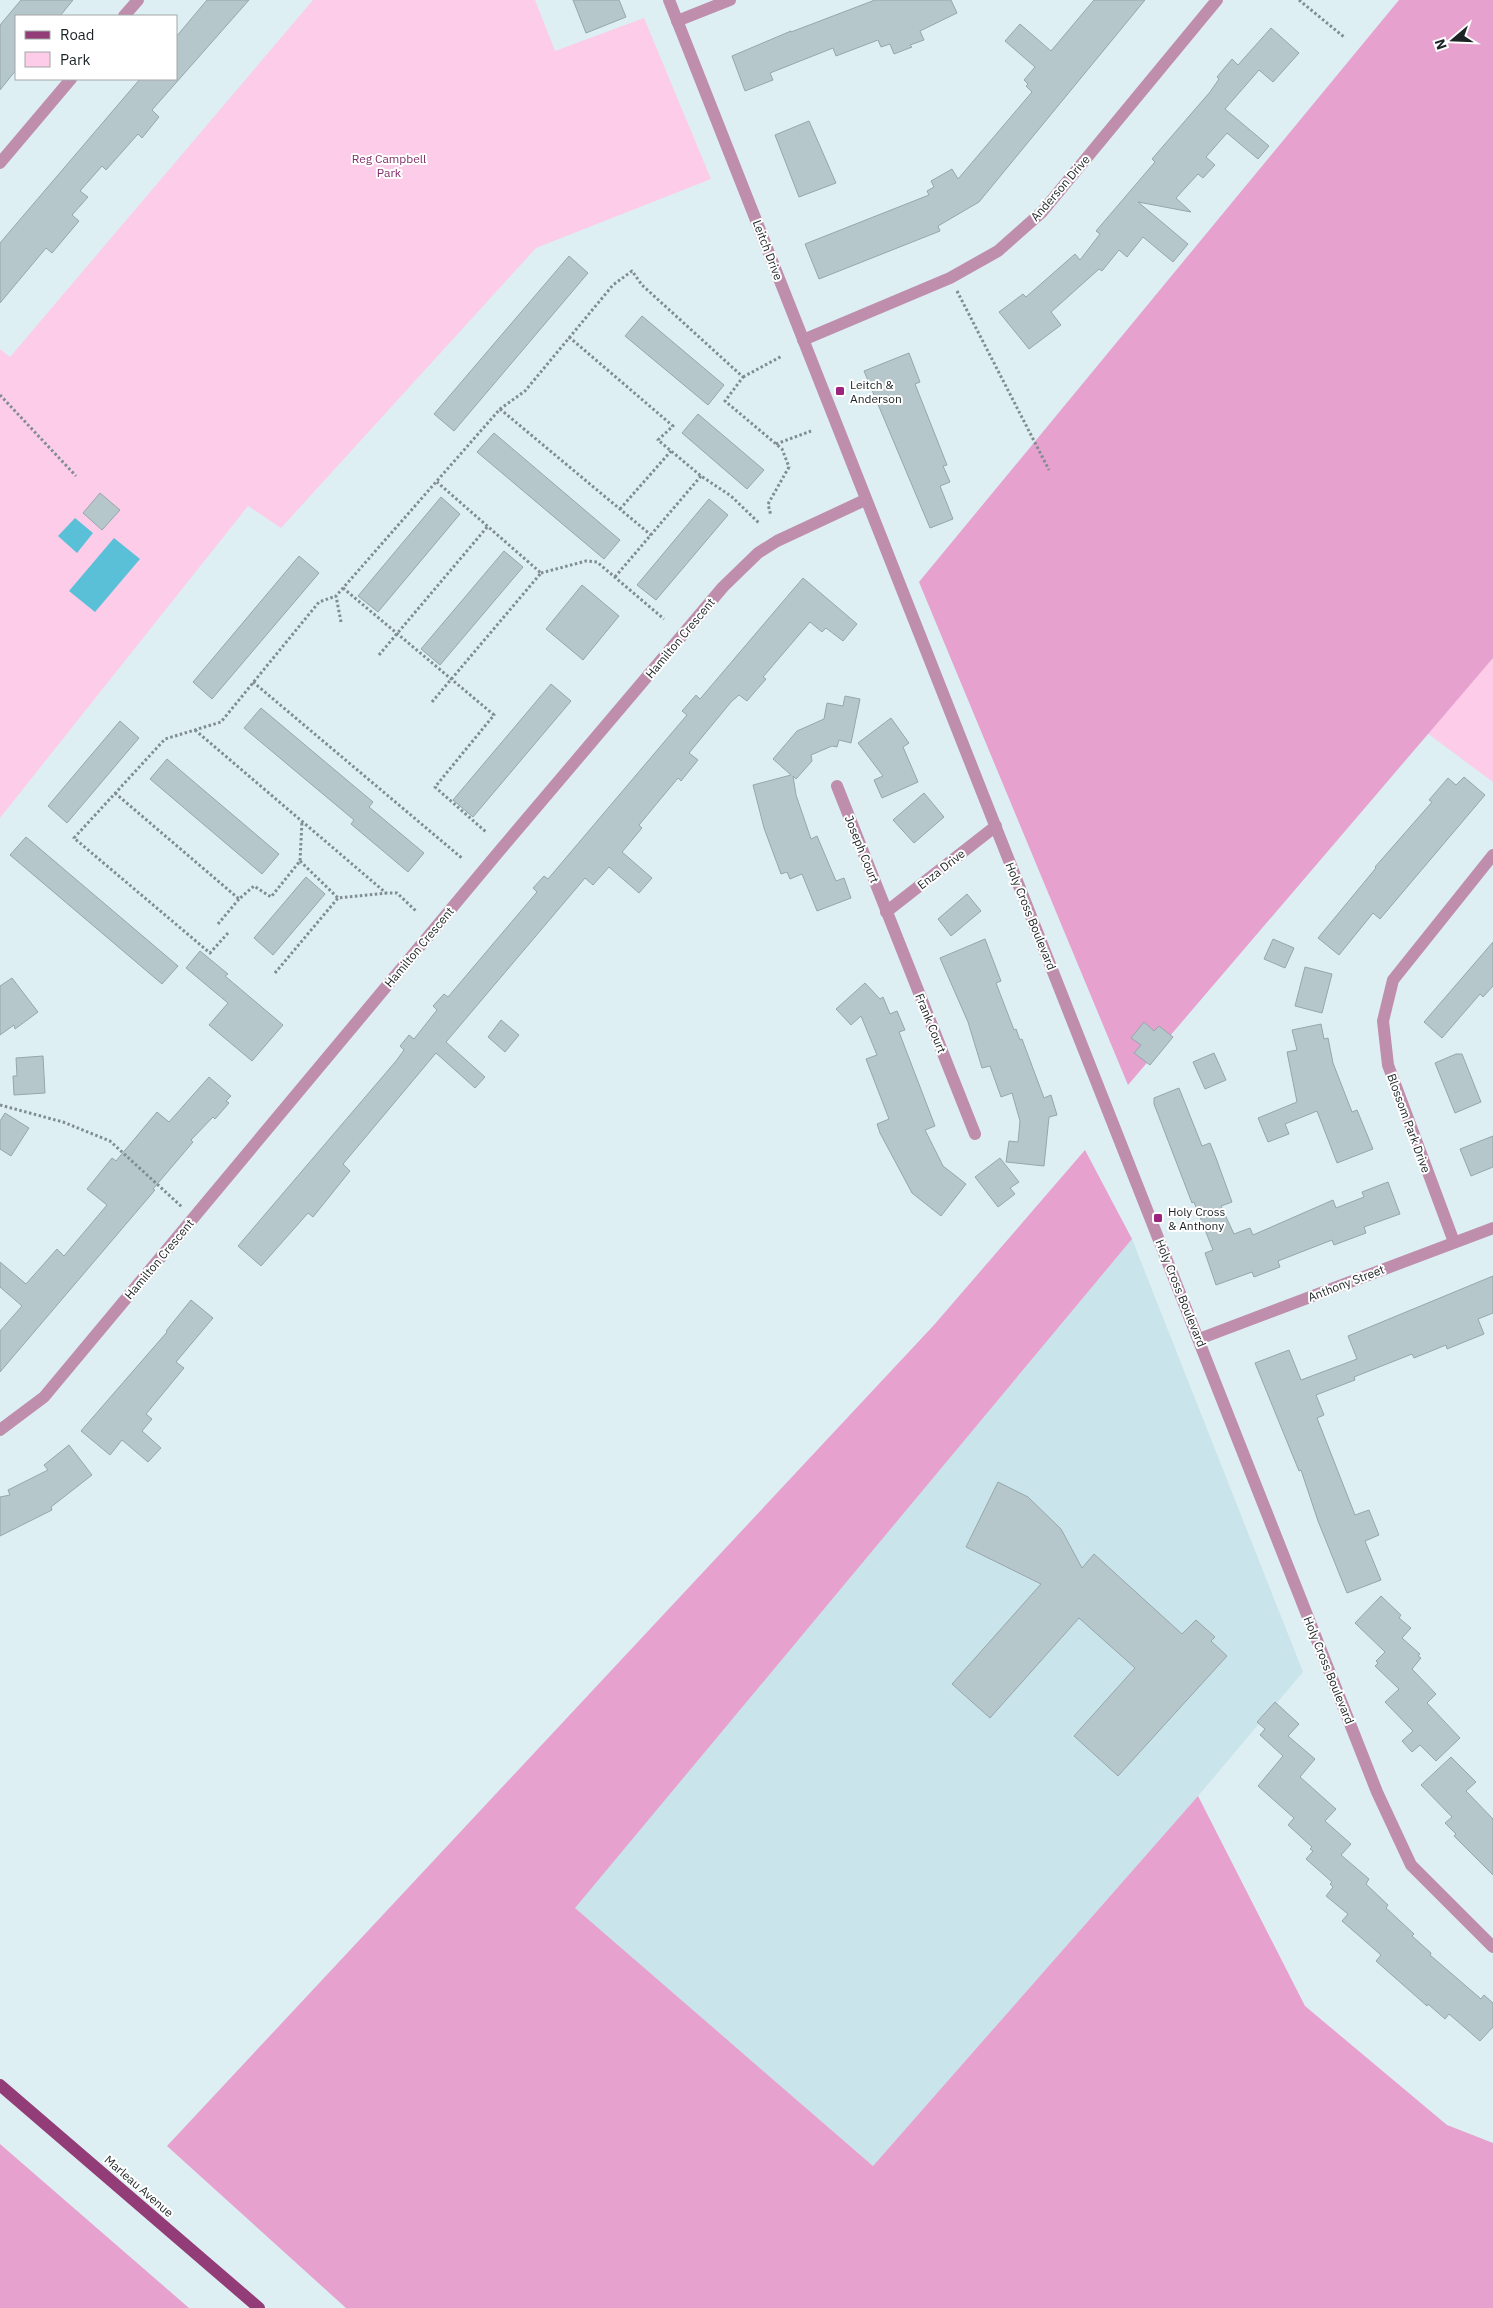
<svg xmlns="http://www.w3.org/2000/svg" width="1493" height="2308" font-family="'IBM Plex Sans',sans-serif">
<rect width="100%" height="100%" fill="#ddeff3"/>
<!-- built -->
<path fill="#cae4eb" d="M1132 1239 1303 1672 1198 1796 873 2166 574 1908Z"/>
<!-- green -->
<g fill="#fccce9">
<path d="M313 0H535L555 51 644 18 711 179 536 248 281 528 248 506 0 818V349L10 357Z"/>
<path d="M1493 658V782L1427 733Z"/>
</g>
<!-- forest -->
<g fill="#e6a1ce">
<path d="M1399 0H1493V658L1128 1085 919 582Z"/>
<path d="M1085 1150 1132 1239 575 1908 873 2166 1198 1796 1305 2006 1447 2125 1493 2143V2308H346L167 2146 934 1325Z"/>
<path d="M0 2144 189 2308H0Z"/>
</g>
<!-- water -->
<g fill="#59c0d8">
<path d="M75 518 93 533 77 553 58 536Z"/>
<path d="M114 538 140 559 95 612 69 591Z"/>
</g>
<!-- building -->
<g fill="#b6c7cb" stroke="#96a7ab">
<path d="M21 0H73L60 16H16V70L0 90V25Z"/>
<path d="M207 0H249L152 110 159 117 142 138 138 134 106 170 102 166 80 191 88 197 72 215 79 221 52 253 46 248 0 303V243L140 79H176V37Z"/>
<path d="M573 0H619L626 17 586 33Z"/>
<path d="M875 0H951L957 13 920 31 924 40 910 45 912 47 894 54 890 44 881 47 878 40 836 56 833 48 770 73 773 80 745 91 732 56 791 31V32Z"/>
<path d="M1094 0H1145L979 202 938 226 940 231 819 279 805 244 929 195 927 191 934 187 931 181 952 169 958 179 1032 92 1026 86 1028 84 1024 80 1035 67 1005 41 1020 24 1051 51Z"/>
<path d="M1271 28 1299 53 1273 82 1259 70 1225 109 1269 146 1258 159 1227 133 1206 157 1215 165 1203 178 1198 174 1176 198 1191 212 1138 202 1188 244 1173 262 1143 237 1127 257 1119 250 1102 271 1099 269 1051 312 1061 325 1029 349 999 312 1023 294 1026 297 1075 254 1080 260 1100 234 1096 231 1155 162 1152 159 1210 92 1219 79 1217 77 1232 59 1238 65Z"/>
<path d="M809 121 836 183 799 197 775 135Z"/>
<path d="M569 256 588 273 454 431 434 414Z"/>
<path d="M642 316 724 385 708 405 625 336Z"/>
<path d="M909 353 920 382 915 384 947 465 943 466 950 482 940 486 953 519 930 528 864 371Z"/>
<path d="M698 414 764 470 747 489 682 433Z"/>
<path d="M494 433 620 540 604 559 477 452Z"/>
<path d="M100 493 120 510 102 530 83 513Z"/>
<path d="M441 497 460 514 378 612 358 596Z"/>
<path d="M709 499 728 515 656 600 637 585Z"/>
<path d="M504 551 523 567 440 665 421 649Z"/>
<path d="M299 556 319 573 212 699 193 682Z"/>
<path d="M803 578 857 624 843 641 826 628 822 632 810 622 763 677 766 679 747 701 739 695 731 702 689 753 698 760 681 781 678 778 639 825 642 828 622 852 652 878 639 893 609 867 593 885 585 878 446 1042 485 1077 475 1088 436 1053 343 1164 350 1171 313 1217 308 1213 261 1266 238 1246 396 1061 404 1050 400 1046 409 1035 414 1039 437 1010 433 1006 444 994 448 997 537 892 533 888 544 876 548 879 687 715 682 711 696 695 700 699Z"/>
<path d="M582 585 619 616 583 660 546 629Z"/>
<path d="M551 684 571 701 473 817 453 800Z"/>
<path d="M845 696 860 699 851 743 839 740 837 747 832 746 811 755 812 761 796 779 793 776 796 795 811 839 817 836 836 881 844 878 851 898 817 911 802 874 790 879 787 872 781 874 764 828 753 785 791 775 773 759 797 731 824 719 827 703 843 706Z"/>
<path d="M261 708 373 802 369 807 424 853 408 872 351 824 354 820 244 728Z"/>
<path d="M891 718 909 743 903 747 918 782 882 798 874 780 883 776 858 743Z"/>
<path d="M120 721 139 738 67 823 48 806Z"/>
<path d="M167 759 279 854 262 874 150 779Z"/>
<path d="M1464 777 1485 795 1380 919 1373 913 1339 955 1318 938 1376 868 1375 867 1432 802 1429 800 1448 778 1456 785Z"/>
<path d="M924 793 944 817 914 843 893 820Z"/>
<path d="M26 837 178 966 162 984 10 855Z"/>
<path d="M306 877 325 894 273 955 254 938Z"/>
<path d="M967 894 981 911 951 936 938 919Z"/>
<path d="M985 939 1001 981 996 983 1014 1030 1016 1029 1020 1040 1022 1039 1044 1098 1051 1095 1057 1115 1049 1117 1044 1166 1006 1162 1009 1141 1018 1142 1020 1121 1012 1093 1001 1097 990 1066 982 1068 968 1022 940 958Z"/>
<path d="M1273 939 1294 948 1285 968 1264 959Z"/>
<path d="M1493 942V986L1483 997 1480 994 1442 1038 1424 1022Z"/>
<path d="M200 951 228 974 225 976 283 1025 252 1061 209 1025 228 1003 186 968Z"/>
<path d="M1305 967 1332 974 1322 1013 1295 1006Z"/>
<path d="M12 978 38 1012 15 1029 14 1025 0 1035V986Z"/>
<path d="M865 983 880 999 883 997 890 1014 897 1011 905 1030 899 1032 935 1126 925 1130 943 1166 966 1184 941 1216 912 1193 880 1133 877 1124 889 1119 866 1059 877 1055 861 1016 851 1025 836 1009Z"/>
<path d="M501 1020 519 1035 505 1052 488 1037Z"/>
<path d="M1144 1022 1154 1031 1159 1026 1173 1037 1150 1065 1134 1053 1141 1045 1131 1038Z"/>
<path d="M1321 1024 1324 1039 1328 1038 1333 1063 1352 1112 1357 1110 1373 1149 1337 1163 1317 1111 1285 1124 1289 1134 1268 1142 1258 1118 1297 1102 1287 1052 1297 1050 1292 1030Z"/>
<path d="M1214 1053 1226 1080 1205 1089 1193 1062Z"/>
<path d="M1456 1054H1462L1481 1102 1455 1113 1435 1063Z"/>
<path d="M43 1056 45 1093 14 1095 13 1076H17L16 1058Z"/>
<path d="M209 1077 231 1096 226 1101 229 1103 215 1119 213 1117 191 1140 193 1142 153 1189 155 1190 0 1372V1331L22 1306 0 1287V1262L26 1284 57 1249 64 1256 107 1205 87 1189 112 1158 116 1161 157 1112 169 1122Z"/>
<path d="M1179 1088 1202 1146 1210 1143 1216 1158 1232 1202 1221 1206 1234 1234 1250 1228 1253 1235 1333 1200 1336 1208 1364 1197 1362 1192 1388 1182 1400 1214 1364 1227 1366 1233 1334 1245 1332 1240 1278 1261 1280 1267 1254 1277 1252 1272 1216 1285 1205 1253 1213 1250 1194 1202 1192 1203 1154 1104V1098Z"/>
<path d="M5 1113 29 1128 11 1156 0 1149V1121Z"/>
<path d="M1493 1136V1167L1471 1176 1460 1149Z"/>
<path d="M1000 1158 1019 1182 1010 1188 1015 1194 998 1207 975 1177Z"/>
<path d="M1493 1276V1313L1478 1319 1484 1334 1447 1349 1446 1345 1414 1358 1412 1354 1354 1377 1355 1380 1316 1395 1324 1415 1317 1418 1355 1515 1369 1510 1379 1535 1365 1541 1381 1580 1347 1593 1318 1521 1301 1470 1299 1471 1255 1363 1289 1350 1301 1380 1357 1359 1348 1336Z"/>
<path d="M191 1300 213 1318 176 1362 184 1368 146 1414 152 1419 142 1431 161 1448 148 1462 122 1440 110 1455 81 1431 167 1332 166 1331Z"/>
<path d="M69 1445 92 1475 51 1507 52 1510 0 1536V1497L10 1495 8 1490 48 1470 44 1465Z"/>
<path d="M998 1482 1028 1497 1061 1529 1082 1568 1094 1554 1182 1634 1196 1620 1215 1637 1211 1641 1227 1656 1118 1776 1074 1736 1135 1668 1079 1618 990 1718 952 1684 1041 1584 966 1547Z"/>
<path d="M1381 1596 1401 1615 1399 1618 1411 1628 1402 1638 1420 1654 1418 1656 1421 1658 1412 1669 1436 1694 1427 1703 1460 1738 1436 1761 1420 1745 1412 1752 1402 1741 1413 1731 1385 1702 1399 1689 1375 1666 1378 1663 1376 1661 1385 1652 1355 1623Z"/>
<path d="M1275 1702 1299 1724 1288 1736 1315 1759 1300 1777 1336 1809 1325 1821 1351 1844 1341 1855 1369 1879 1366 1884 1388 1905 1386 1908 1414 1934 1412 1936 1431 1953 1430 1955 1481 1999 1484 1995 1493 2003V2027L1480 2041 1449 2014 1445 2019 1428 2004 1427 2006 1376 1961 1381 1955 1342 1921 1348 1914 1326 1896 1333 1887 1330 1884 1332 1882 1306 1859 1313 1851 1310 1849 1312 1847 1288 1825 1294 1818 1258 1786 1283 1756 1260 1735 1265 1729 1257 1722Z"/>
<path d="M1451 1757 1476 1782 1466 1791 1493 1819V1875L1454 1836 1456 1834 1445 1823 1452 1817 1421 1785Z"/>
</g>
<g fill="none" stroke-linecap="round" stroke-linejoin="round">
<!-- path -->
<g stroke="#808d90" stroke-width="3" stroke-dasharray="2.5 2.5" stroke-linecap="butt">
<path d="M1299 0 1344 37"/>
<path d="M957 291 1049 470"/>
<path d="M569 337 673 426 658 440 701 476 731 496 760 524"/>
<path d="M743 377 782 356"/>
<path d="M0 395 76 476"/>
<path d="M500 409 651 535"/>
<path d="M776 444 811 431"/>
<path d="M620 509 671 451"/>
<path d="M541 573 586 561 597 562 664 619"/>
<path d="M615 577 701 476"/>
<path d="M343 588 494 715 435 787 486 832"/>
<path d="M341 622 336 596 500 409 525 391 613 285 632 271 642 285 743 377 725 401 782 449 789 467 768 504 771 516"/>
<path d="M379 655 488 526"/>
<path d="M253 682 463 859"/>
<path d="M432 702 541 573 437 482"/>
<path d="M195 730 386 893H397L417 912"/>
<path d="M115 793 239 899 254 886 271 897 300 861 302 821"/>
<path d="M300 861 338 898 386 893"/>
<path d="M218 924 239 899"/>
<path d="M228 933 210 953 74 838 165 739 221 722 319 602 336 596"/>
<path d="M275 973 338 898"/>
<path d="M0 1105 63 1122 110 1141 182 1207"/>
</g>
<!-- minor -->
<g stroke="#bf8ead" stroke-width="12">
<path d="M669 0 1377 1792 1411 1865 1493 1947"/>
<path d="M124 16 138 0"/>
<path d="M677 21 730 0"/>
<path d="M0 163 71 79"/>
<path d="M803 340 950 278 998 251 1042 212 1217 0"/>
<path d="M837 786 975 1134"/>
<path d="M886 912 996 826"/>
<path d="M1454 1242 1388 1065 1383 1021 1393 980 1493 855"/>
<path d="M1199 1339 1493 1228"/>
<path d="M0 1430 44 1397 496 855 723 587 758 553 777 541 865 500"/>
</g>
<!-- major -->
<path stroke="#923c78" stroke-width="12" d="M0 2085 259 2308"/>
</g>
<!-- markers -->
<g fill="#9c247d" stroke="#fff" stroke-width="2">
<rect x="835" y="386" width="10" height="10" rx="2.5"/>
<rect x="1153" y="1213" width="10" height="10" rx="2.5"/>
</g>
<g text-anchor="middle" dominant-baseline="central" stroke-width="4" stroke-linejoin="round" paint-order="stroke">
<!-- park labels -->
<g font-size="12" fill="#802f68" stroke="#fff">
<text x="389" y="158">Reg Campbell<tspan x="389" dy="14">Park</tspan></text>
</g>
<!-- street labels -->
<g font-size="12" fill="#1c2325" stroke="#fff">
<text transform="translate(1060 188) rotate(-49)">Anderson Drive</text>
<text transform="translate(768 250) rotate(69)">Leitch Drive</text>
<text transform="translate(680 638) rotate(-50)">Hamilton Crescent</text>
<text transform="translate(862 849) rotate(68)">Joseph Court</text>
<text transform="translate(941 869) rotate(-38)">Enza Drive</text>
<text transform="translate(1031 916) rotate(68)">Holy Cross Boulevard</text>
<text transform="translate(419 947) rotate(-50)">Hamilton Crescent</text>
<text transform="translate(931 1023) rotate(68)">Frank Court</text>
<text transform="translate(1409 1123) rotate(70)">Blossom Park Drive</text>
<text transform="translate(159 1259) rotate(-50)">Hamilton Crescent</text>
<text transform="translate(1346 1283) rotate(-21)">Anthony Street</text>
<text transform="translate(1181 1293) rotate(68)">Holy Cross Boulevard</text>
<text transform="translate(1329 1670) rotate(68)">Holy Cross Boulevard</text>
<text transform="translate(139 2186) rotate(41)">Marleau Avenue</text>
</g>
<!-- poi labels -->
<g font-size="12" fill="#1c2325" stroke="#fff" text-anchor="start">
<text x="850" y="384">Leitch &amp;<tspan x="850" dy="14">Anderson</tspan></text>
<text x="1168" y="1211">Holy Cross<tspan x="1168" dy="14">&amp; Anthony</tspan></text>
</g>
</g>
<!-- legend -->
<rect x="15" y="15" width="162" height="65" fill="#ffffff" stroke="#a4a7a8"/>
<rect x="25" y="31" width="25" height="8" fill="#923c78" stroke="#a4a7a8"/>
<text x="60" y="40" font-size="15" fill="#1c2325">Road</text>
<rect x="25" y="52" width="25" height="15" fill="#fccce9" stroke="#a4a7a8"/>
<text x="60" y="65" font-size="15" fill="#1c2325">Park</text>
<!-- north arrow -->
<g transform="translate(1453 40) rotate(251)" stroke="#ffffff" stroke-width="4" paint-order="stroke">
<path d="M0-4L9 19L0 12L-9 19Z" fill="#1c2325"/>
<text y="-8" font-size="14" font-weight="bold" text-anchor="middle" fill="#1c2325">N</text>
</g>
</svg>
